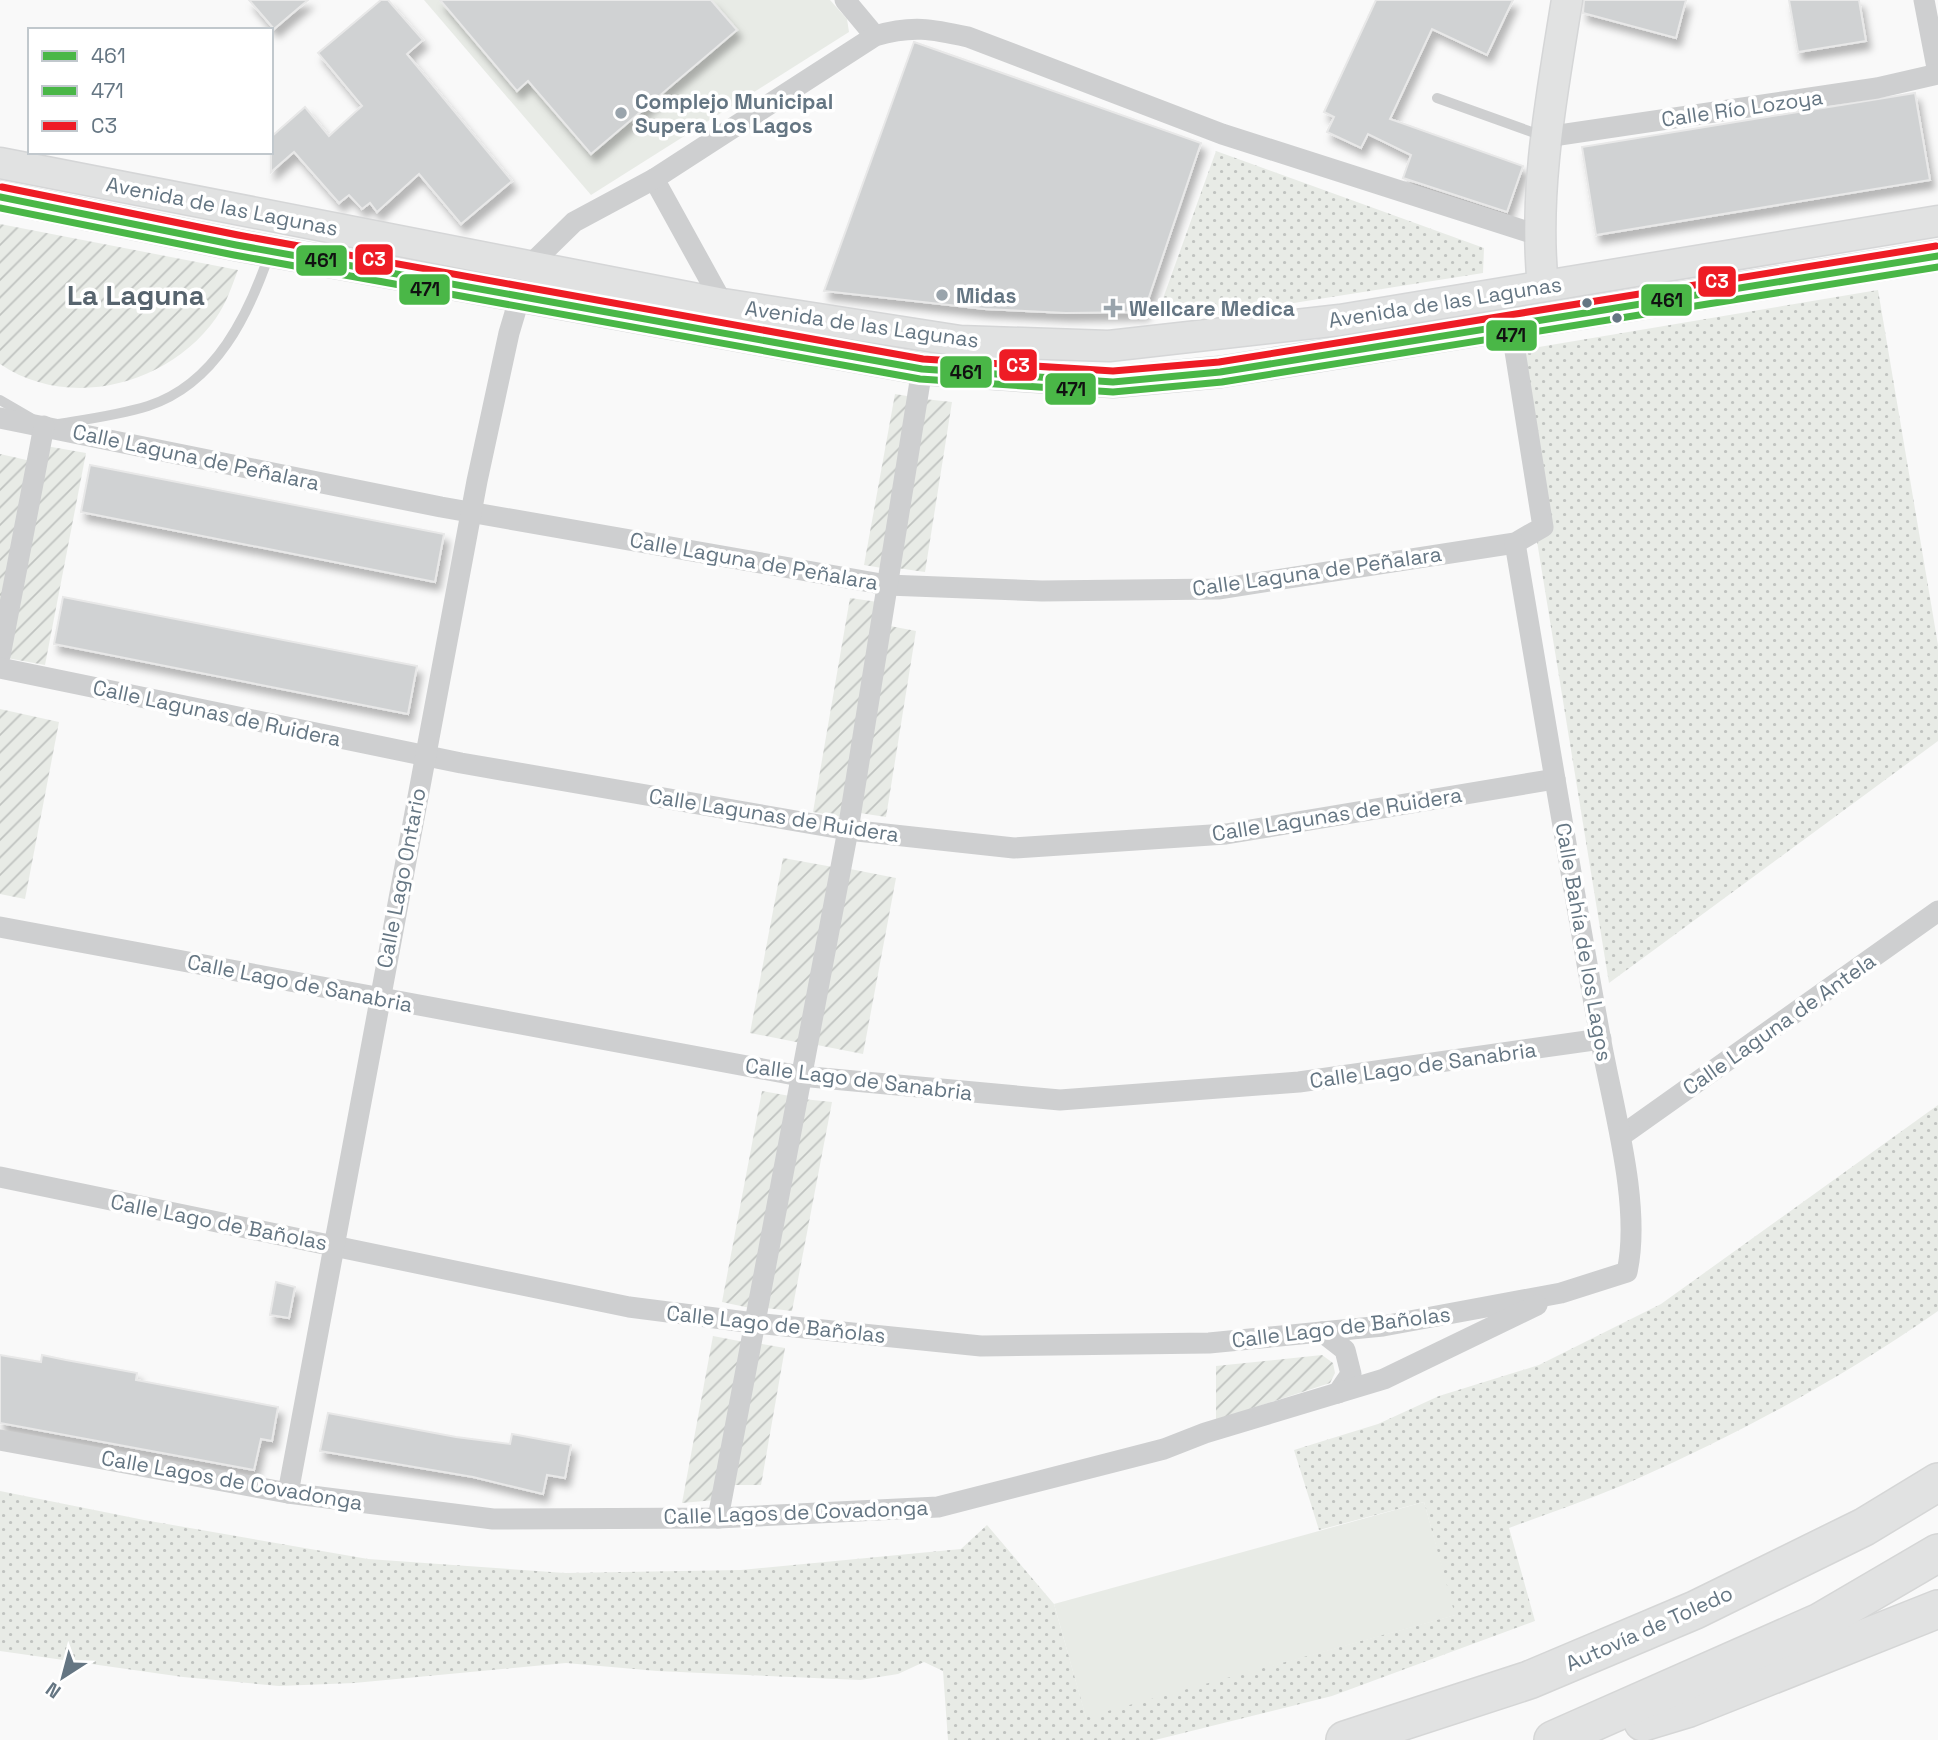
<svg xmlns="http://www.w3.org/2000/svg" width="1938" height="1740" font-family="'Space Grotesk',sans-serif">
<defs>
<pattern id="park-dots" width="8" height="8" patternUnits="userSpaceOnUse" patternTransform="scale(1.75)"><rect width="8" height="8" fill="#e8ebe6"/><path d="M2 2h.1M6 6h.1" fill="none" stroke="#c0c3c0" stroke-width="1.8" stroke-linecap="round"/></pattern>
<pattern id="garden-furrows" width="10" height="10" patternUnits="userSpaceOnUse" patternTransform="scale(1.75)"><rect width="10" height="10" fill="#e8ebe6"/><path d="M-1 1l2-2M0 10L10 0M9 11l2-2" fill="none" stroke="#c0c3c0"/></pattern>
<filter id="shadow"><feDropShadow dx="4.5" dy="8" stdDeviation="3.5" flood-color="#0004"/></filter>
</defs>
<rect width="100%" height="100%" fill="#f9f9f9"/>
<!-- grass -->
<g fill="#e8ebe6">
<path d="M424 0H830L847 19 849 32 591 195Z"/>
<path d="M1424 1502 1456 1615 1086 1718 1054 1604Z"/>
</g>
<!-- park -->
<g fill="url(#park-dots)">
<path d="M1216 151 1484 248 1483 273 1211 316 1156 318Z"/>
<path d="M1878 290 1938 645V741L1609 983 1535 529 1521 350Z"/>
<path d="M1938 1105V1311C1845 1376 1743 1432 1639 1478 1597 1497 1552 1512 1509 1528L1535 1621 1332 1696 1155 1740H948L943 1671 924 1662 898 1674 860 1680 657 1671 566 1663 354 1683 279 1686 183 1677 0 1651V1491L144 1520 368 1559 565 1573 741 1570 961 1549 987 1525 1054 1604 1086 1717 1455 1615 1424 1502 1319 1530 1294 1450 1378 1424 1439 1396 1539 1365 1661 1304Z"/>
</g>
<!-- garden -->
<g fill="url(#garden-furrows)">
<path d="M0 224 238 270C232 286 226 304 216 318 169 385 69 411 0 364Z"/>
<path d="M895 394 913 397 882 568 864 565Z"/>
<path d="M924 399 952 402 925 572 897 568Z"/>
<path d="M46 446 86 453 45 665 7 658Z"/>
<path d="M0 454 31 461 0 626Z"/>
<path d="M850 598 878 602 842 817 813 812Z"/>
<path d="M890 626 916 631 886 817 860 813Z"/>
<path d="M0 709 59 722 25 899 0 894Z"/>
<path d="M783 858 833 867 801 1043 750 1033Z"/>
<path d="M845 868 896 878 863 1054 812 1044Z"/>
<path d="M762 1091 790 1096 750 1308 722 1302Z"/>
<path d="M803 1099 832 1102 792 1311 766 1308Z"/>
<path d="M713 1336 744 1342 715 1500 682 1503Z"/>
<path d="M757 1343 785 1348 761 1485H733Z"/>
<path d="M1322 1355 1333 1363 1335 1373 1330 1383 1216 1420V1366Z"/>
</g>
<!-- building -->
<g fill="#d0d2d3" stroke="#e8e8e8" stroke-width="2" filter="url(#shadow)">
<path d="M249 0H308L274 29Z"/>
<path d="M381 0H388L423 40 407 54 512 181 461 224 419 174 377 212 370 203 362 209 349 195 339 203 294 152 271 172V137L305 107 329 136 362 106 318 53Z"/>
<path d="M440 0H711L737 30 591 154 528 81 517 91Z"/>
<path d="M1376 0H1513L1487 55 1432 29 1390 119 1523 166 1507 212 1403 178 1411 155 1368 134 1361 148 1327 132 1334 117 1324 112Z"/>
<path d="M1584 0H1686L1676 38 1583 13Z"/>
<path d="M1789 0H1859L1866 41 1798 52Z"/>
<path d="M914 42 1201 143 1144 312 1066 313 985 309 824 291Z"/>
<path d="M1915 93 1930 180 1596 235 1582 147Z"/>
<path d="M90 465 444 534 435 582 81 512Z"/>
<path d="M63 597 417 666 408 714 54 644Z"/>
<path d="M276 1282 295 1287 289 1318 270 1315Z"/>
<path d="M0 1355 41 1362 42 1355 66 1360 137 1373 136 1380 278 1407 272 1441 261 1439 254 1470 0 1423Z"/>
<path d="M328 1413 456 1437 510 1444 512 1434 571 1445 565 1478 547 1475 543 1494 473 1477 320 1451Z"/>
</g>
<g fill="none" stroke-linecap="round" stroke-linejoin="round">
<defs>
<g id="secondary">
<path d="M0 163 723 304 960 341 1109 346 1340 320 1938 221"/>
<path d="M0 197 236 245 922 369 1113 382 1220 372 1938 256"/>
<path d="M1543 286C1533 191 1552 94 1567 0"/>
</g>
<g id="highway">
<path d="M1643 1722 1689 1708 1938 1609"/>
<path d="M1345 1740 1529 1680 1695 1610 1864 1527 1938 1482"/>
<path d="M1553 1740 1820 1622 1938 1553"/>
</g>
</defs>
<!-- secondary casing -->
<use href="#secondary" stroke="#d5d6d7" stroke-width="33"/>
<!-- highway casing -->
<use href="#highway" stroke="#d5d6d6" stroke-width="40"/>
<!-- lane -->
<g stroke="#cecfd0" stroke-width="10">
<path d="M1437 98 1543 136"/>
<path d="M0 400 31 418"/>
<path d="M58 424C89 419 119 415 148 406 216 384 249 314 270 252"/>
</g>
<!-- street -->
<g stroke="#cecfd0" stroke-width="21">
<path d="M845 0 875 36"/>
<path d="M1924 0 1938 73"/>
<path d="M1546 137 1877 88 1938 74"/>
<path d="M654 179 723 304"/>
<path d="M0 418 441 507 887 585 1042 591 1218 589 1515 543 1543 527 1511 326"/>
<path d="M0 656 44 426"/>
<path d="M0 668 461 763 848 830 1014 848 1226 834 1555 779"/>
<path d="M0 927 800 1076 1060 1100 1299 1082 1601 1039"/>
<path d="M1621 1136 1938 911"/>
<path d="M0 1177 629 1307 754 1323 981 1346 1209 1343 1383 1326 1561 1293 1627 1272C1642 1204 1612 1105 1600 1036 1570 872 1543 708 1515 543"/>
<path d="M1322 1332 1345 1350 1351 1374 1338 1393"/>
<path d="M0 1440 288 1493 493 1519 718 1518 938 1507 1164 1449 1205 1433 1384 1379 1537 1305"/>
<path d="M288 1493 477 481 509 333 529 266 574 222 654 179 875 36C912 25 932 29 968 37L1222 134 1541 236"/>
<path d="M718 1518 848 830 922 369"/>
</g>
<!-- secondary -->
<use href="#secondary" stroke="#e1e2e2" stroke-width="30"/>
<!-- highway -->
<use href="#highway" stroke="#e1e2e2" stroke-width="37"/>
<defs>
<path id="bus-1" d="M0 197 236 245 922 369 1113 382 1220 372 1938 256"/>
<path id="bus-2" d="M0 208 234 255 920 379 1113 392 1222 382 1938 267"/>
<path id="bus-3" d="M2 187 238 235 923 359 1113 371 1219 362 1936 246"/>
</defs>
<!-- bus-1 casing -->
<use href="#bus-1" stroke="#fff" stroke-width="12"/>
<!-- bus-2 casing -->
<use href="#bus-2" stroke="#fff" stroke-width="12"/>
<!-- bus-3 casing -->
<use href="#bus-3" stroke="#fff" stroke-width="12"/>
<!-- bus-1 -->
<use href="#bus-1" stroke="#4ab747" stroke-width="7"/>
<!-- bus-2 -->
<use href="#bus-2" stroke="#4ab747" stroke-width="7"/>
<!-- bus-3 -->
<use href="#bus-3" stroke="#ee1c25" stroke-width="7"/>
</g>
<!-- markers -->
<g fill="#99a4ac" stroke="#fff" stroke-width="2.5">
<circle cx="621" cy="113" r="7"/>
<circle cx="942" cy="295" r="7"/>
<path d="M1109.5 297.5h7v7h7v7h-7v7h-7v-7h-7v-7h7z"/>
</g>
<g fill="#657683" stroke="#fff" stroke-width="2.5">
<circle cx="1587" cy="303" r="6"/>
<circle cx="1617" cy="318" r="6"/>
</g>
<g text-anchor="middle" dominant-baseline="central" stroke-width="7" stroke-linejoin="round" paint-order="stroke">
<!-- poi labels -->
<g font-size="21" font-weight="bold" fill="#657683" stroke="#fff" text-anchor="start">
<text x="635" y="101">Complejo Municipal<tspan x="635" dy="24">Supera Los Lagos</tspan></text>
<text x="956" y="295">Midas</text>
<text x="1129" y="308">Wellcare Medica</text>
</g>
<!-- street labels -->
<g font-size="21" fill="#657683" stroke="#fff">
<text transform="translate(1742 108) rotate(-8)">Calle Río Lozoya</text>
<text transform="translate(222 206) rotate(11)">Avenida de las Lagunas</text>
<text transform="translate(1445 302) rotate(-9)">Avenida de las Lagunas</text>
<text transform="translate(862 324) rotate(8)">Avenida de las Lagunas</text>
<text transform="translate(196 457) rotate(12)">Calle Laguna de Peñalara</text>
<text transform="translate(754 561) rotate(10)">Calle Laguna de Peñalara</text>
<text transform="translate(1317 571) rotate(-8)">Calle Laguna de Peñalara</text>
<text transform="translate(217 713) rotate(12)">Calle Lagunas de Ruidera</text>
<text transform="translate(1337 814) rotate(-9)">Calle Lagunas de Ruidera</text>
<text transform="translate(774 815) rotate(9)">Calle Lagunas de Ruidera</text>
<text transform="translate(401 878) rotate(-79)">Calle Lago Ontario</text>
<text transform="translate(1584 942) rotate(80)">Calle Bahía de los Lagos</text>
<text transform="translate(300 983) rotate(11)">Calle Lago de Sanabria</text>
<text transform="translate(1779 1024) rotate(-35)">Calle Laguna de Antela</text>
<text transform="translate(1423 1065) rotate(-8)">Calle Lago de Sanabria</text>
<text transform="translate(859 1079) rotate(7)">Calle Lago de Sanabria</text>
<text transform="translate(219 1222) rotate(11)">Calle Lago de Bañolas</text>
<text transform="translate(776 1324) rotate(6)">Calle Lago de Bañolas</text>
<text transform="translate(1341 1327) rotate(-7)">Calle Lago de Bañolas</text>
<text transform="translate(232 1480) rotate(10)">Calle Lagos de Covadonga</text>
<text transform="translate(796 1512) rotate(-2)">Calle Lagos de Covadonga</text>
<text transform="translate(1649 1628) rotate(-24)">Autovía de Toledo</text>
</g>
<!-- district labels -->
<g font-size="28" font-weight="bold" fill="#57646e" stroke="#fff">
<text x="136" y="295">La Laguna</text>
</g>
</g>
<g stroke="#fff" stroke-width="2.5">
<rect x="354" y="243" width="40" height="33" rx="7" fill="#ee1c25"/>
<rect x="295" y="244" width="53" height="33" rx="7" fill="#4ab747"/>
<rect x="1697" y="265" width="40" height="33" rx="7" fill="#ee1c25"/>
<rect x="398" y="273" width="53" height="33" rx="7" fill="#4ab747"/>
<rect x="1640" y="283" width="53" height="34" rx="7" fill="#4ab747"/>
<rect x="1485" y="319" width="53" height="33" rx="7" fill="#4ab747"/>
<rect x="998" y="348" width="40" height="34" rx="7" fill="#ee1c25"/>
<rect x="939" y="355" width="54" height="34" rx="7" fill="#4ab747"/>
<rect x="1044" y="372" width="53" height="34" rx="7" fill="#4ab747"/>
</g>
<g font-size="19" text-anchor="middle" font-weight="bold" fill="#fff">
<text x="374" y="266">C3</text>
<text x="1717" y="288">C3</text>
<text x="1018" y="372">C3</text>
</g>
<g font-size="19" text-anchor="middle" font-weight="bold" fill="#111">
<text x="321" y="267">461</text>
<text x="425" y="296">471</text>
<text x="1667" y="307">461</text>
<text x="1511" y="342">471</text>
<text x="966" y="379">461</text>
<text x="1071" y="396">471</text>
</g>
<!-- legend -->
<rect x="28" y="28" width="245" height="126" fill="#ffffff" stroke="#c1c8cd" stroke-width="2"/>
<rect x="42" y="51" width="35" height="10" fill="#4ab747" stroke="#c1c8cd" stroke-width="2"/>
<text x="91" y="63" font-size="21" fill="#657683">461</text>
<rect x="42" y="86" width="35" height="10" fill="#4ab747" stroke="#c1c8cd" stroke-width="2"/>
<text x="91" y="98" font-size="21" fill="#657683">471</text>
<rect x="42" y="121" width="35" height="10" fill="#ee1c25" stroke="#c1c8cd" stroke-width="2"/>
<text x="91" y="133" font-size="21" fill="#657683">C3</text>
<!-- north arrow -->
<g transform="translate(63 1677) rotate(216)" stroke="#ffffff" stroke-width="5" paint-order="stroke">
<path d="M0-5L12 26L0 18L-12 26Z" fill="#657683"/>
<text y="-10" font-size="19" font-weight="bold" text-anchor="middle" fill="#657683">N</text>
</g>
</svg>
